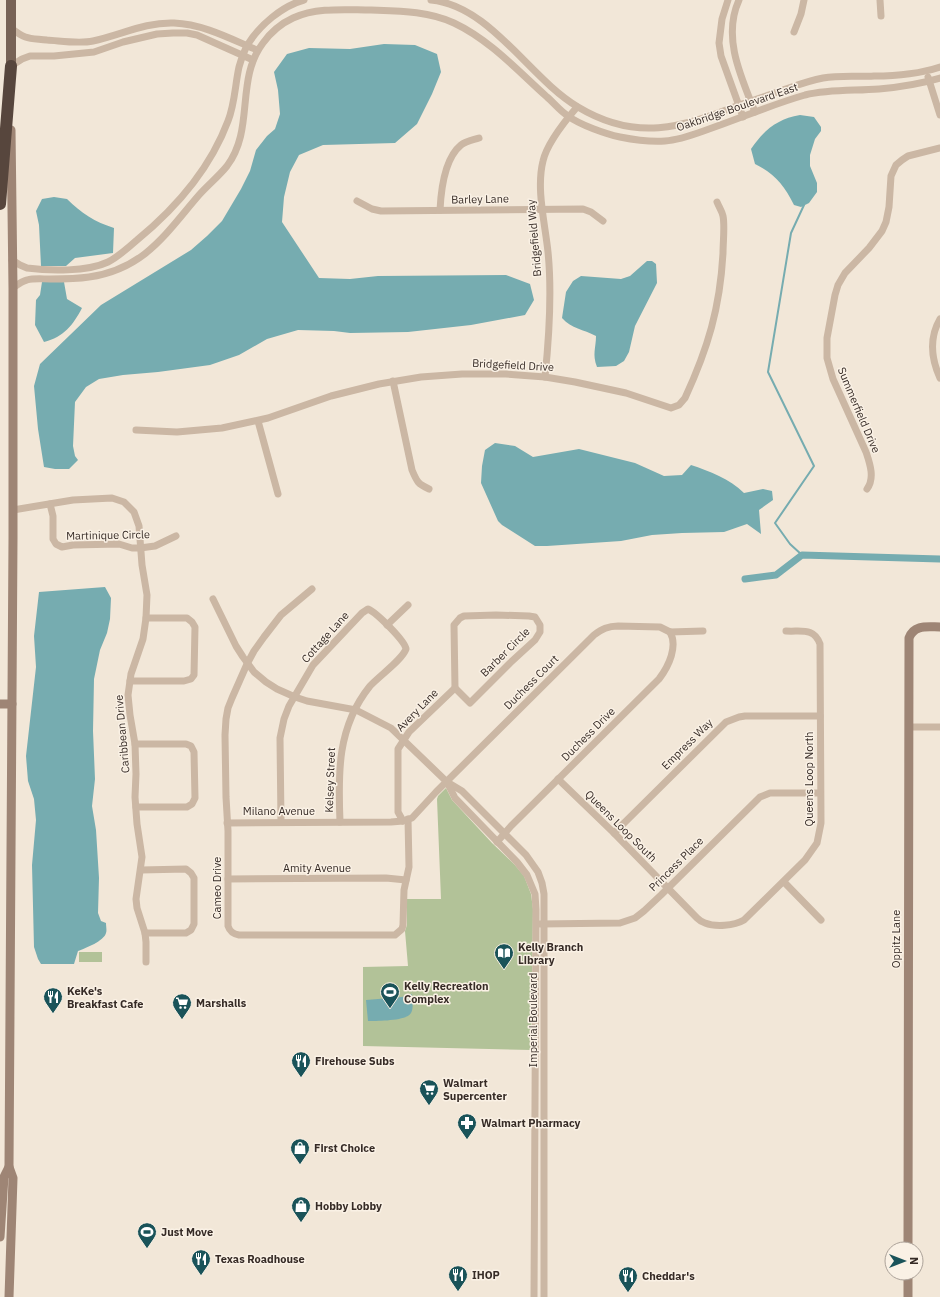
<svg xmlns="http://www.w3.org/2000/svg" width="940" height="1297" font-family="'IBM Plex Sans',sans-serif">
<rect width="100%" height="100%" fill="#f2e7d8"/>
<!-- green -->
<g fill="#b2c298">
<path d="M446 788 452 800 492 843 514 864 524 876 531 894 533 909 531 1050 363 1046V967L408 966 405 931 407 925V899H441L437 799 438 796Z"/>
<rect x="79" y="952" width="23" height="10"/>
</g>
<!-- water -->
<g fill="#76acb0">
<path d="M384 44 415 45 437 54 441 72 432 94 417 124 395 143 323 145 299 155 290 172 284 197 282 222 319 278 350 279 378 276 506 275 530 284 534 300 525 315 471 325 408 332 350 333 334 331 298 330 267 339 239 355 210 365 158 372 123 375 99 379 86 387 75 402 73 446 75 456 78 460 69 469H55L44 467 38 429 34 386 40 364 101 305 191 250 207 236 222 221 241 189 250 171 256 150 267 136 275 129 280 114 278 90 274 72 287 54 309 48 350 49Z"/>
<path d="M800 115 814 117 821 127V131L815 139 810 155V166L817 183V192L809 203 801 207 794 205C784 185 775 174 755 164L751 149C764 130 777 119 800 115Z"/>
<path d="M54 197 67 199C81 213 95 222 114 228L113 253 75 258 66 266H41L39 225 36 211 42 199Z"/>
<path d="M647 261H652L656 264 657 283 635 326 629 352 624 361 616 366 597 367C592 354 596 348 596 336 583 329 572 329 562 318L566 292 573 281 581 276 621 279 630 276Z"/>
<path d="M42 282H64L67 299 82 308C73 325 64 337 44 342L35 325 36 300 40 295Z"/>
<path d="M495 443 515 446 533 457 579 449 635 463 664 476 682 475 691 465C709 471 730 479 744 493L763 489 772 491 773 500 759 510 761 534 747 524 724 532 682 533 652 535 621 541 547 546H535L502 525 498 521 481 483 482 466 485 450Z"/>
<path d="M105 587 111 598 110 619 107 633 100 650 94 679 93 731 95 779 92 806 96 830 99 878 98 913 101 921 106 923C106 926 107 931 106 933 104 941 86 948 78 951L74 964H41L38 959 34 947 32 865 36 820 34 799 28 781 26 756 36 667 34 636 39 592Z"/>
<path d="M412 994C412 1000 414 1008 411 1013 407 1021 377 1021 368 1021L366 1000 402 997Z"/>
</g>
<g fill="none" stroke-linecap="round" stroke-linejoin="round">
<!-- stream -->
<path stroke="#76acb0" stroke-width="2" d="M802 555 790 544 775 523 814 466 768 372 791 233 804 205"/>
<!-- canal -->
<path stroke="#76acb0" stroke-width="7" d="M745 579 776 575 802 555 940 559"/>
<!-- street -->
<g stroke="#cbb7a4" stroke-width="7">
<path d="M431 0C491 6 529 78 578 107 636 142 681 128 739 105 752 101 764 97 777 92 792 87 807 81 823 78 840 75 857 77 874 76 896 76 919 74 940 67"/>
<path d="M728 0 722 19 719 43 721 56 743 117"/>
<path d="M739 0C722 37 741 77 755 112"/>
<path d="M880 0 881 16"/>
<path d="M11 28C26 40 29 38 47 40 62 41 79 44 93 41 121 35 145 22 174 23 203 24 231 39 257 50"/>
<path d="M794 32 801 14 804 0"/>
<path d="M11 66 22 59 30 56H54L94 52 123 42 157 34 173 33H187L197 35 253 60"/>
<path d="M928 77 940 115"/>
<path d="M357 201 372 209 381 211 583 209 591 212 603 221"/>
<path d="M440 210C441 190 445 158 461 145 466 141 473 140 479 138"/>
<path d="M12 260 20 265 27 268C49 271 87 272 108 262 118 257 128 248 137 240 176 208 210 169 228 121 235 103 235 85 239 67 241 60 244 51 248 44 260 25 282 6 304 0"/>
<path d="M13 288C17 285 22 281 27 280 34 278 42 279 50 279 63 279 76 279 89 277 145 269 166 233 199 195 208 185 219 176 227 166 255 129 235 80 263 43 271 32 280 24 293 18 318 7 345 10 371 10 399 11 428 11 454 23 490 40 518 71 547 97 554 103 560 111 568 116 580 125 606 134 620 137 635 140 651 142 665 141 680 140 695 134 709 129 741 118 773 104 805 95 830 89 854 91 879 89 899 87 920 84 940 78"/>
<path d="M940 319C929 338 931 358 940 378"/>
<path d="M545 377C549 338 552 291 548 252 545 223 536 189 543 161 547 143 565 121 577 107"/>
<path d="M393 381 412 470C417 482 418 484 429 489"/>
<path d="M258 421 278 494"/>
<path d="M136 430 177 432 222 428 268 418 331 396 379 384 421 377 462 374H506L545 377 575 382 626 393 671 408 679 405 685 398C708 348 720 308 723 253 723 242 725 226 723 216 722 211 719 207 717 202"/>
<path d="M867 489C875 478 870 464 866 452L833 379 827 358V338L835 295 838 285 845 273 869 248 882 231 886 222 889 207 891 176 896 165 902 160 908 156 940 148"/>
<path d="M50 504 53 516V539L56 544 62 547 73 545 119 544 132 548H140L155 546 176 536"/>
<path d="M13 510 73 500 112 498 124 502 134 512 139 526 142 565 147 595 146 618 143 639 131 674 128 695 130 715 135 744 136 774 135 797 137 824 142 857 136 899 137 908 145 933 146 942V962"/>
<path d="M312 589 281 615 264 637 254 651 247 664 232 698 228 708 226 719 225 735 226 797 228 831V926C230 932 233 934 239 935H395L402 929 403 925 404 890 409 867 408 819"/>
<path d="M213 599 236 646 243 657 254 672 266 682 277 689 295 697 307 701 356 710 391 728 447 782 462 791 526 855 538 872 542 883 544 894V1297"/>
<path d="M496 615 529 616 535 617 540 625V632L535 640 510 663 470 703 455 688 454 625 460 618 464 616Z"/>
<path d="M387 625 408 605"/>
<path d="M130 681H184L191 679 194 675 195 627 192 622 187 618H146"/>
<path d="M909 727H940"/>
<path d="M135 744H186L191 746 194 752 195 798 192 804 187 807H136"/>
<path d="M558 779 614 833 697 918C699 920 702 922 705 923 715 927 734 926 744 920L805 860 817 843 821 823 820 644C814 627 801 632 786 631"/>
<path d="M447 782 455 798 517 862 527 875 535 894 536 910 534 1297"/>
<path d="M403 821 398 812V749L409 732 455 688"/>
<path d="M281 822 280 738 284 719 289 706 313 665 362 613 368 609C377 613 405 641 406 649 402 660 379 676 370 686 337 727 338 773 340 822"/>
<path d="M227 823 391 822 403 821 412 818 436 792 594 635C602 629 608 626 618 626L660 627 670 632 703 631"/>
<path d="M614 833 726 722 739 717 745 716H820"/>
<path d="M497 842 511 826 659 679C669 666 678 646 670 632"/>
<path d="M141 870 186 869 191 873 194 878V924L191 930 186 933H145"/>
<path d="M228 879 386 878 406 880"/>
<path d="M784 882 821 920"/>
<path d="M540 924 620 923 635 918 644 911 661 895 760 797 770 793H820"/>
</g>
<!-- secondary -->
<g stroke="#9e8575" stroke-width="9">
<path d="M0 704H12"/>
<path d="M0 1237 4 1177 9 1167"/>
<path d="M908 1249 909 638C914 624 928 627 940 627"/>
<path d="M908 1273V1297"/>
<path d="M9 1297 13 1178 9 1167 13 538V288L11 130"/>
</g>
<!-- primary -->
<path stroke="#786356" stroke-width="10" d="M11 0V66"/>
<!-- highway -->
<path stroke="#57463d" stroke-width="12" d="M0 204 11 66"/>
</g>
<!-- icons -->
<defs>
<symbol id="library-pin" viewBox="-11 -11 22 30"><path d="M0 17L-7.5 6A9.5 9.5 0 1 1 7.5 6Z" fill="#1a5359" stroke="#faf1e5"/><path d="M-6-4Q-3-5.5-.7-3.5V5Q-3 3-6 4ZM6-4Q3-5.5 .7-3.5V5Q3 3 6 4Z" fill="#fff"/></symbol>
<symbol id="stadium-pin" viewBox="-11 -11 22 30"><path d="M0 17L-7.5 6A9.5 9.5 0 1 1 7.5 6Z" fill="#1a5359" stroke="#faf1e5"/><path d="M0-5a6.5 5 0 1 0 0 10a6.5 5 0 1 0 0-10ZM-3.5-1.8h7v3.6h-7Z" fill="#fff"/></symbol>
<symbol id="restaurant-pin" viewBox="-11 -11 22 30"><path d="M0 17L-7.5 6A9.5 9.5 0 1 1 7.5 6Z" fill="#1a5359" stroke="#faf1e5"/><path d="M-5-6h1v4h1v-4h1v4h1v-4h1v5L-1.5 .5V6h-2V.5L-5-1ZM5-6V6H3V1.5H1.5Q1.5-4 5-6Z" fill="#fff"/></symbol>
<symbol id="supermarket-pin" viewBox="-11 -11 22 30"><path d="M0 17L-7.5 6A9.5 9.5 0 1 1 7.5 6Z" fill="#1a5359" stroke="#faf1e5"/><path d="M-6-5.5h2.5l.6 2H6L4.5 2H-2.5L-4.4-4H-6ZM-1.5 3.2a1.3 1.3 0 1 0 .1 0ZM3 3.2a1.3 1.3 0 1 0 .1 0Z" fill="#fff"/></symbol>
<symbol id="pharmacy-pin" viewBox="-11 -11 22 30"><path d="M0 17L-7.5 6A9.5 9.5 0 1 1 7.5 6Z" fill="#1a5359" stroke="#faf1e5"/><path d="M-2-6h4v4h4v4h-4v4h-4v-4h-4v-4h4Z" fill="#fff"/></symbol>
<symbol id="shop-pin" viewBox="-11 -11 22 30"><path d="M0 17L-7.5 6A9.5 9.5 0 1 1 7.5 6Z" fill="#1a5359" stroke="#faf1e5"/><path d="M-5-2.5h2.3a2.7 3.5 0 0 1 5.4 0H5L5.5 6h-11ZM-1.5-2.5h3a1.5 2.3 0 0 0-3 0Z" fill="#fff"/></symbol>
</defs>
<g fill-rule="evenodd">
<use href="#library-pin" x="493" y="942" width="22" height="30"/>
<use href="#stadium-pin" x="379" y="981" width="22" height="30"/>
<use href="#restaurant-pin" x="42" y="986" width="22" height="30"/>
<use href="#supermarket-pin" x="171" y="992" width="22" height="30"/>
<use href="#restaurant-pin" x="290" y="1050" width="22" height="30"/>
<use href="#supermarket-pin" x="418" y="1078" width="22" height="30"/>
<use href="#pharmacy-pin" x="456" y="1112" width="22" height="30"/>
<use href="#shop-pin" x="289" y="1137" width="22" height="30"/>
<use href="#shop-pin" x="290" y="1195" width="22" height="30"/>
<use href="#stadium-pin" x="136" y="1221" width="22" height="30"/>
<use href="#restaurant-pin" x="190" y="1248" width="22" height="30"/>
<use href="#restaurant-pin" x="447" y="1264" width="22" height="30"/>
<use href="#restaurant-pin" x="617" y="1265" width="22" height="30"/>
</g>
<g text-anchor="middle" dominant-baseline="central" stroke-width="3" stroke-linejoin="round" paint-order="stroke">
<!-- street labels -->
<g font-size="11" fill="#362b26" stroke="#faf1e5">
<text transform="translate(737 107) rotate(-19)">Oakbridge Boulevard East</text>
<text transform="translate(480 199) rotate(-1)">Barley Lane</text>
<text transform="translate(534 238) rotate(-95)">Bridgefield Way</text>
<text transform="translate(513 365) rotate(3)">Bridgefield Drive</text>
<text transform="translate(859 410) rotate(67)">Summerfield Drive</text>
<text transform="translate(108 535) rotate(-1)">Martinique Circle</text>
<text transform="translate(325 637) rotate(-48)">Cottage Lane</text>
<text transform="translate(505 652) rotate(-45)">Barber Circle</text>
<text transform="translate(531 682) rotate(-45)">Duchess Court</text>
<text transform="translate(417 710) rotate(-46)">Avery Lane</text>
<text transform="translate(122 734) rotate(-95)">Caribbean Drive</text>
<text transform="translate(588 734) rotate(-45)">Duchess Drive</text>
<text transform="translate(687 744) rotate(-45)">Empress Way</text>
<text transform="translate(809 779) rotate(-90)">Queens Loop North</text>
<text transform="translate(330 780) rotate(-88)">Kelsey Street</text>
<text x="279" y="811">Milano Avenue</text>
<text transform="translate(621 826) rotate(45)">Queens Loop South</text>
<text transform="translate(676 864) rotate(-45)">Princess Place</text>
<text x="317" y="868">Amity Avenue</text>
<text transform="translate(217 888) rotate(-90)">Cameo Drive</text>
<text transform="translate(896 939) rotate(-90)">Oppitz Lane</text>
<text transform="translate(533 1020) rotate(-90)">Imperial Boulevard</text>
</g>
<!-- poi labels -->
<g font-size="11" font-weight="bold" fill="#362b26" stroke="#faf1e5" text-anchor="start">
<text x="518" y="947">Kelly Branch<tspan x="518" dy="13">Library</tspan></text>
<text x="404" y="986">Kelly Recreation<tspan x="404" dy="13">Complex</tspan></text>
<text x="67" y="991">KeKe's<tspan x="67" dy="13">Breakfast Cafe</tspan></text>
<text x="196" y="1003">Marshalls</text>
<text x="315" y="1061">Firehouse Subs</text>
<text x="443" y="1083">Walmart<tspan x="443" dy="13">Supercenter</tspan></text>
<text x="481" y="1123">Walmart Pharmacy</text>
<text x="314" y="1148">First Choice</text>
<text x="315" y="1206">Hobby Lobby</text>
<text x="161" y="1232">Just Move</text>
<text x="215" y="1259">Texas Roadhouse</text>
<text x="472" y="1275">IHOP</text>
<text x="642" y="1276">Cheddar's</text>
</g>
</g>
<!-- north arrow -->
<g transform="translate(904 1261) rotate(90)"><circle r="19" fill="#faf1e5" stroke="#aca299"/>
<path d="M0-3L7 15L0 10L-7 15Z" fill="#1a5359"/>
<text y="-6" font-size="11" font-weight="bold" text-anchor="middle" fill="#362b26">N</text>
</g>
</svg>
